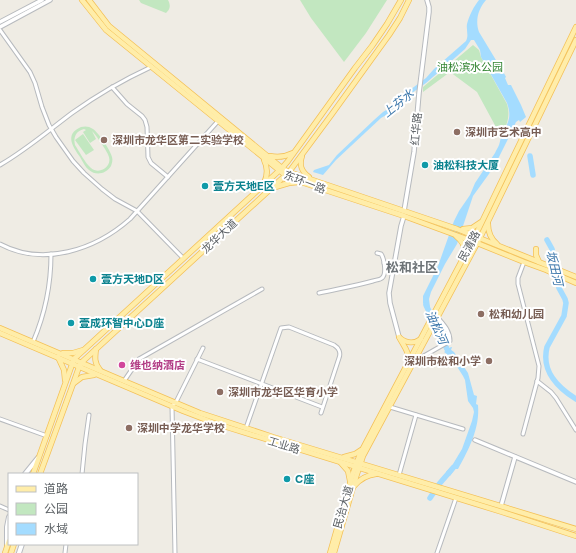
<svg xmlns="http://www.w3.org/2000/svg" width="576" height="553" font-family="Inter,'Noto Sans SC',sans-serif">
<rect width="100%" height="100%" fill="#efece4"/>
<!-- green -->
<g fill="#c2e7c0" fill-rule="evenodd">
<path d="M139 0H168C171 6 170 9 166 13L141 3Z"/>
<path d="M300 0H387L366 33 344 62 311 18Z"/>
<path d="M473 45 479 50 481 57 507 104C511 117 506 126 501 138L498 137 496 133 497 129 477 92 450 72 423 92V87Z"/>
<path d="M81 127C85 126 89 126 93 129 98 132 111 151 112 157 113 160 112 163 111 166 106 174 96 176 89 170 85 167 83 162 80 157 73 147 64 134 81 127ZM84 129 86 130 83 132 90 143 96 139 92 131C96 135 108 152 109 157 112 167 99 175 91 168 85 163 79 151 75 145 73 137 76 131 84 129Z"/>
<path d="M83 134 94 150 86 155 75 140Z"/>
</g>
<!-- water -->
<g fill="#a4dcff">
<path d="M479 0H486C478 9 475 21 479 32L505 75 506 77 505 78 508 85H511L521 105 526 117 520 122 519 120 516 122 510 135 494 167 473 196 457 244 445 264 431 292 429 299 430 307 427 312 423 303V296L438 266 454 221 459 211 470 195 475 183 495 153C496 150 498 148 499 145 500 142 500 140 501 138 506 124 513 120 507 103L481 57 480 50 474 40H471L465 49 448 64 426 83 398 103 388 114 381 118 336 160 323 175 313 172 314 170 329 165 337 155 374 120 383 112 391 107 399 98 426 78 434 69 466 41C469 35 466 30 467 24 469 16 474 6 479 0Z"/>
<path d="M451 347H452L451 350 454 352 468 373 474 395 477 396 476 404 478 405C480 428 469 449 458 469H455L450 476 446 472 453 464 462 449 472 421 474 412 473 408 468 401 465 380 463 376 456 365V363L453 358 444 352Z"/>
</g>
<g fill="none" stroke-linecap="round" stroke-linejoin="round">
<!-- river -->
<g stroke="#a4dcff" stroke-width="5.5">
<path d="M530 156 533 175"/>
<path d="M547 240 552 249 559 288 565 299 566 303 564 316 547 347C541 371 557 387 576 399"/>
<path d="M426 305 447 349 451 355"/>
<path d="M430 498 440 483 453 468"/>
</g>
<defs>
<g id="minor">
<path d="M0 30 30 72 35 83 42 107 49 125 56 137 73 161 84 173 102 189 115 199 137 211 183 258"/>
<path d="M112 87 127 104 142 116 145 120 147 127 148 157 151 163 168 177"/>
<path d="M0 165C26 150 48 131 72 113 97 95 123 80 151 67"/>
<path d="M0 244C43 267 95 250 130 219L219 120"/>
<path d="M384 263 395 264"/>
<path d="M319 293C337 289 355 286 373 281 375 280 380 280 382 278 387 274 384 258 381 254L377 253"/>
<path d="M33 342C45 314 51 285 51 254"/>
<path d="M197 359 322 407"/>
<path d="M415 361 450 341C450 331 444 325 438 318"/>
<path d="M124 381 139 359 262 289"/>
<path d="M537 381 551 392 556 398 576 430"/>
<path d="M390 407 463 429"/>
<path d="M0 419 47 436"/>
<path d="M246 428 281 328 289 327 334 345C339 348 341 353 339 358L321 413"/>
<path d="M523 434 538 378 539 366 518 284V278L524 262"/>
<path d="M82 474 85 444 89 415"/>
<path d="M399 475 416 415"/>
<path d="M0 506 9 510"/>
<path d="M65 553 66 544"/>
<path d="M175 553 172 406 176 402 203 348"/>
<path d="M437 553 456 498"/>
</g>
<g id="tertiary">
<path d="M0 22 42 0"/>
<path d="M0 27 50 0"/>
<path d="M404 211 414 152 419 93 429 12V7L427 0"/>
<path d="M399 337 390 303 389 293 401 226 404 216"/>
<path d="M475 440 576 482"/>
<path d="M501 506 515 457"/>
</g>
<g id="secondary">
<path d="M25 474 38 458"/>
<path d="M7 546V527L9 517"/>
<path d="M19 553 22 544"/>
</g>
<g id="primary">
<path d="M82 0 106 30 285 175 301 182 404 216 472 241 524 262 546 270 576 283"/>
<path d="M89 0 109 26 282 168 289 172 457 229 576 277"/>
<path d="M270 156C279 158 285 157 293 153"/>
<path d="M302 156C299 165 301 171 309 177"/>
<path d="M264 160C268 168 268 175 264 183"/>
<path d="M272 188 289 183 300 182"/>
<path d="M488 224C488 233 491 239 497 244"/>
<path d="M463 229 472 228 481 222"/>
<path d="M456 236C462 241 465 245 464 253"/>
<path d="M536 249V255L539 262"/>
<path d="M0 328 124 381 200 413 273 437 576 529"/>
<path d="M0 333 183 411 217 424 502 512 576 536"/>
<path d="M399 337C403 345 409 351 409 360"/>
<path d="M400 338C406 343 414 344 421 339"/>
<path d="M96 349C95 357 94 363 100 370"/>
<path d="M63 353H73L83 350"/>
<path d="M58 357 64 370 65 380"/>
<path d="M74 383 82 377 94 375"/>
<path d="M344 457 355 454 361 450"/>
<path d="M341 463 348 471 350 481"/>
<path d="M33 474 74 359 282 168 288 161 355 68 372 46 387 24 401 0"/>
<path d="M40 474 73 384 79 367 82 362 289 172 332 114 389 35 400 18 409 0"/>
<path d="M354 486C360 479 367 475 376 474"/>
<path d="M5 553 9 541"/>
<path d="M11 553 14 544"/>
<path d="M330 553 353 473 360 454 479 228 576 27"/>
<path d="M334 553 356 477 363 456 480 238 576 40"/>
</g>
</defs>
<!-- minor casing -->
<use href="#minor" stroke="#b7babe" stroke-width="5"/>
<!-- tertiary casing -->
<use href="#tertiary" stroke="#b7babe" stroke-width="5.5"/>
<!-- secondary casing -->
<use href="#secondary" stroke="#b8bbc1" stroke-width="6"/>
<!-- primary casing -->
<use href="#primary" stroke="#f4c158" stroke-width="6"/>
<!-- minor -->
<use href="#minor" stroke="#fff" stroke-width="3"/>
<!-- tertiary -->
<use href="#tertiary" stroke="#fff" stroke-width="3.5"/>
<!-- secondary -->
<use href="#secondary" stroke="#fff" stroke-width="4"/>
<!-- primary -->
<use href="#primary" stroke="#ffeda9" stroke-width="4.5"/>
</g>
<!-- markers -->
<g fill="#8d6e63" stroke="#fff" stroke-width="1.5">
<circle cx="457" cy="132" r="4"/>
<circle cx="104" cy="140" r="4"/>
<circle cx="481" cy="314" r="4"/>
<circle cx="489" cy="361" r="4"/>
<circle cx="220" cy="392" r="4"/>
<circle cx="129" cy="428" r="4"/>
</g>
<g fill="#0f9aa8" stroke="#fff" stroke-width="1.5">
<circle cx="425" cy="165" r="4"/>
<circle cx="205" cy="186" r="4"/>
<circle cx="93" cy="279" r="4"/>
<circle cx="71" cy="323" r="4"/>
<circle cx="287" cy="479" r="4"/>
</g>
<circle fill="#d1479c" stroke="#fff" stroke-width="1.5" cx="122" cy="365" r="4"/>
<g text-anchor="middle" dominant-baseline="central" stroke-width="4" stroke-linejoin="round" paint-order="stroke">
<!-- park labels -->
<g font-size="11" fill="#338533" stroke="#fff">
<text x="470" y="67">油松滨水公园</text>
</g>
<!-- street labels -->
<g font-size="11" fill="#5c6165" stroke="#fff">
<text transform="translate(416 129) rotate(-85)">红华路</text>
<text transform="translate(305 182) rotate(21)">东环一路</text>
<text transform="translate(219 236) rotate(-43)">龙华大道</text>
<text transform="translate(469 246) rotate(-62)">民清路</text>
<text transform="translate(284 445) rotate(17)">工业路</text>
<text transform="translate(343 507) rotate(-74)">民治大道</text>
</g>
<!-- education labels -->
<g font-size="11" font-weight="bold" fill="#785e54" stroke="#fff" text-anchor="start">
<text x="465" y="132">深圳市艺术高中</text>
<text x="112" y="140">深圳市龙华区第二实验学校</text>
<text x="489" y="314">松和幼儿园</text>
<text x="481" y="361" text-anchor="end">深圳市松和小学</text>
<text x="228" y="392">深圳市龙华区华育小学</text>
<text x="137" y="428">深圳中学龙华学校</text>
</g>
<!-- culture labels -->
<g font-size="11" font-weight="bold" fill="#0d838f" stroke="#fff" text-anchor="start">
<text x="433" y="165">油松科技大厦</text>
<text x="213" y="186">壹方天地E区</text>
<text x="101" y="279">壹方天地D区</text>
<text x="79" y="323">壹成环智中心D座</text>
<text x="295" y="479">C座</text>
</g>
<!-- hotel labels -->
<g font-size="11" font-weight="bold" fill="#b23c85" stroke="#fff" text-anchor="start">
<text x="130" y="365">维也纳酒店</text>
</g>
<!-- water labels -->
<g font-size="12" font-style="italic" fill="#3c77ab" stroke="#fff">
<text transform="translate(398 103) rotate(-39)">上芬水</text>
<text transform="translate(555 268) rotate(77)">坂田河</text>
<text transform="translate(437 327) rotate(66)">油松河</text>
</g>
<!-- quarter labels -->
<g font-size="13" font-weight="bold" fill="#6d7377" stroke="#fff">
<text x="412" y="267">松和社区</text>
</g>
</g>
<!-- legend -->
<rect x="8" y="473" width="130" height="72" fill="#ffffff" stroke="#bec0c1"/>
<rect x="16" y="486" width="20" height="6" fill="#ffeda9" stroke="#bec0c1"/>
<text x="44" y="493" font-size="12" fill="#5c6165">道路</text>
<rect x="16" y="503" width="20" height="12" fill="#c2e7c0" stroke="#bec0c1"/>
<text x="44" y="513" font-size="12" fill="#5c6165">公园</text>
<rect x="16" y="523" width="20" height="12" fill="#a4dcff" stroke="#bec0c1"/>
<text x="44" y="533" font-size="12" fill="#5c6165">水域</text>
</svg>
